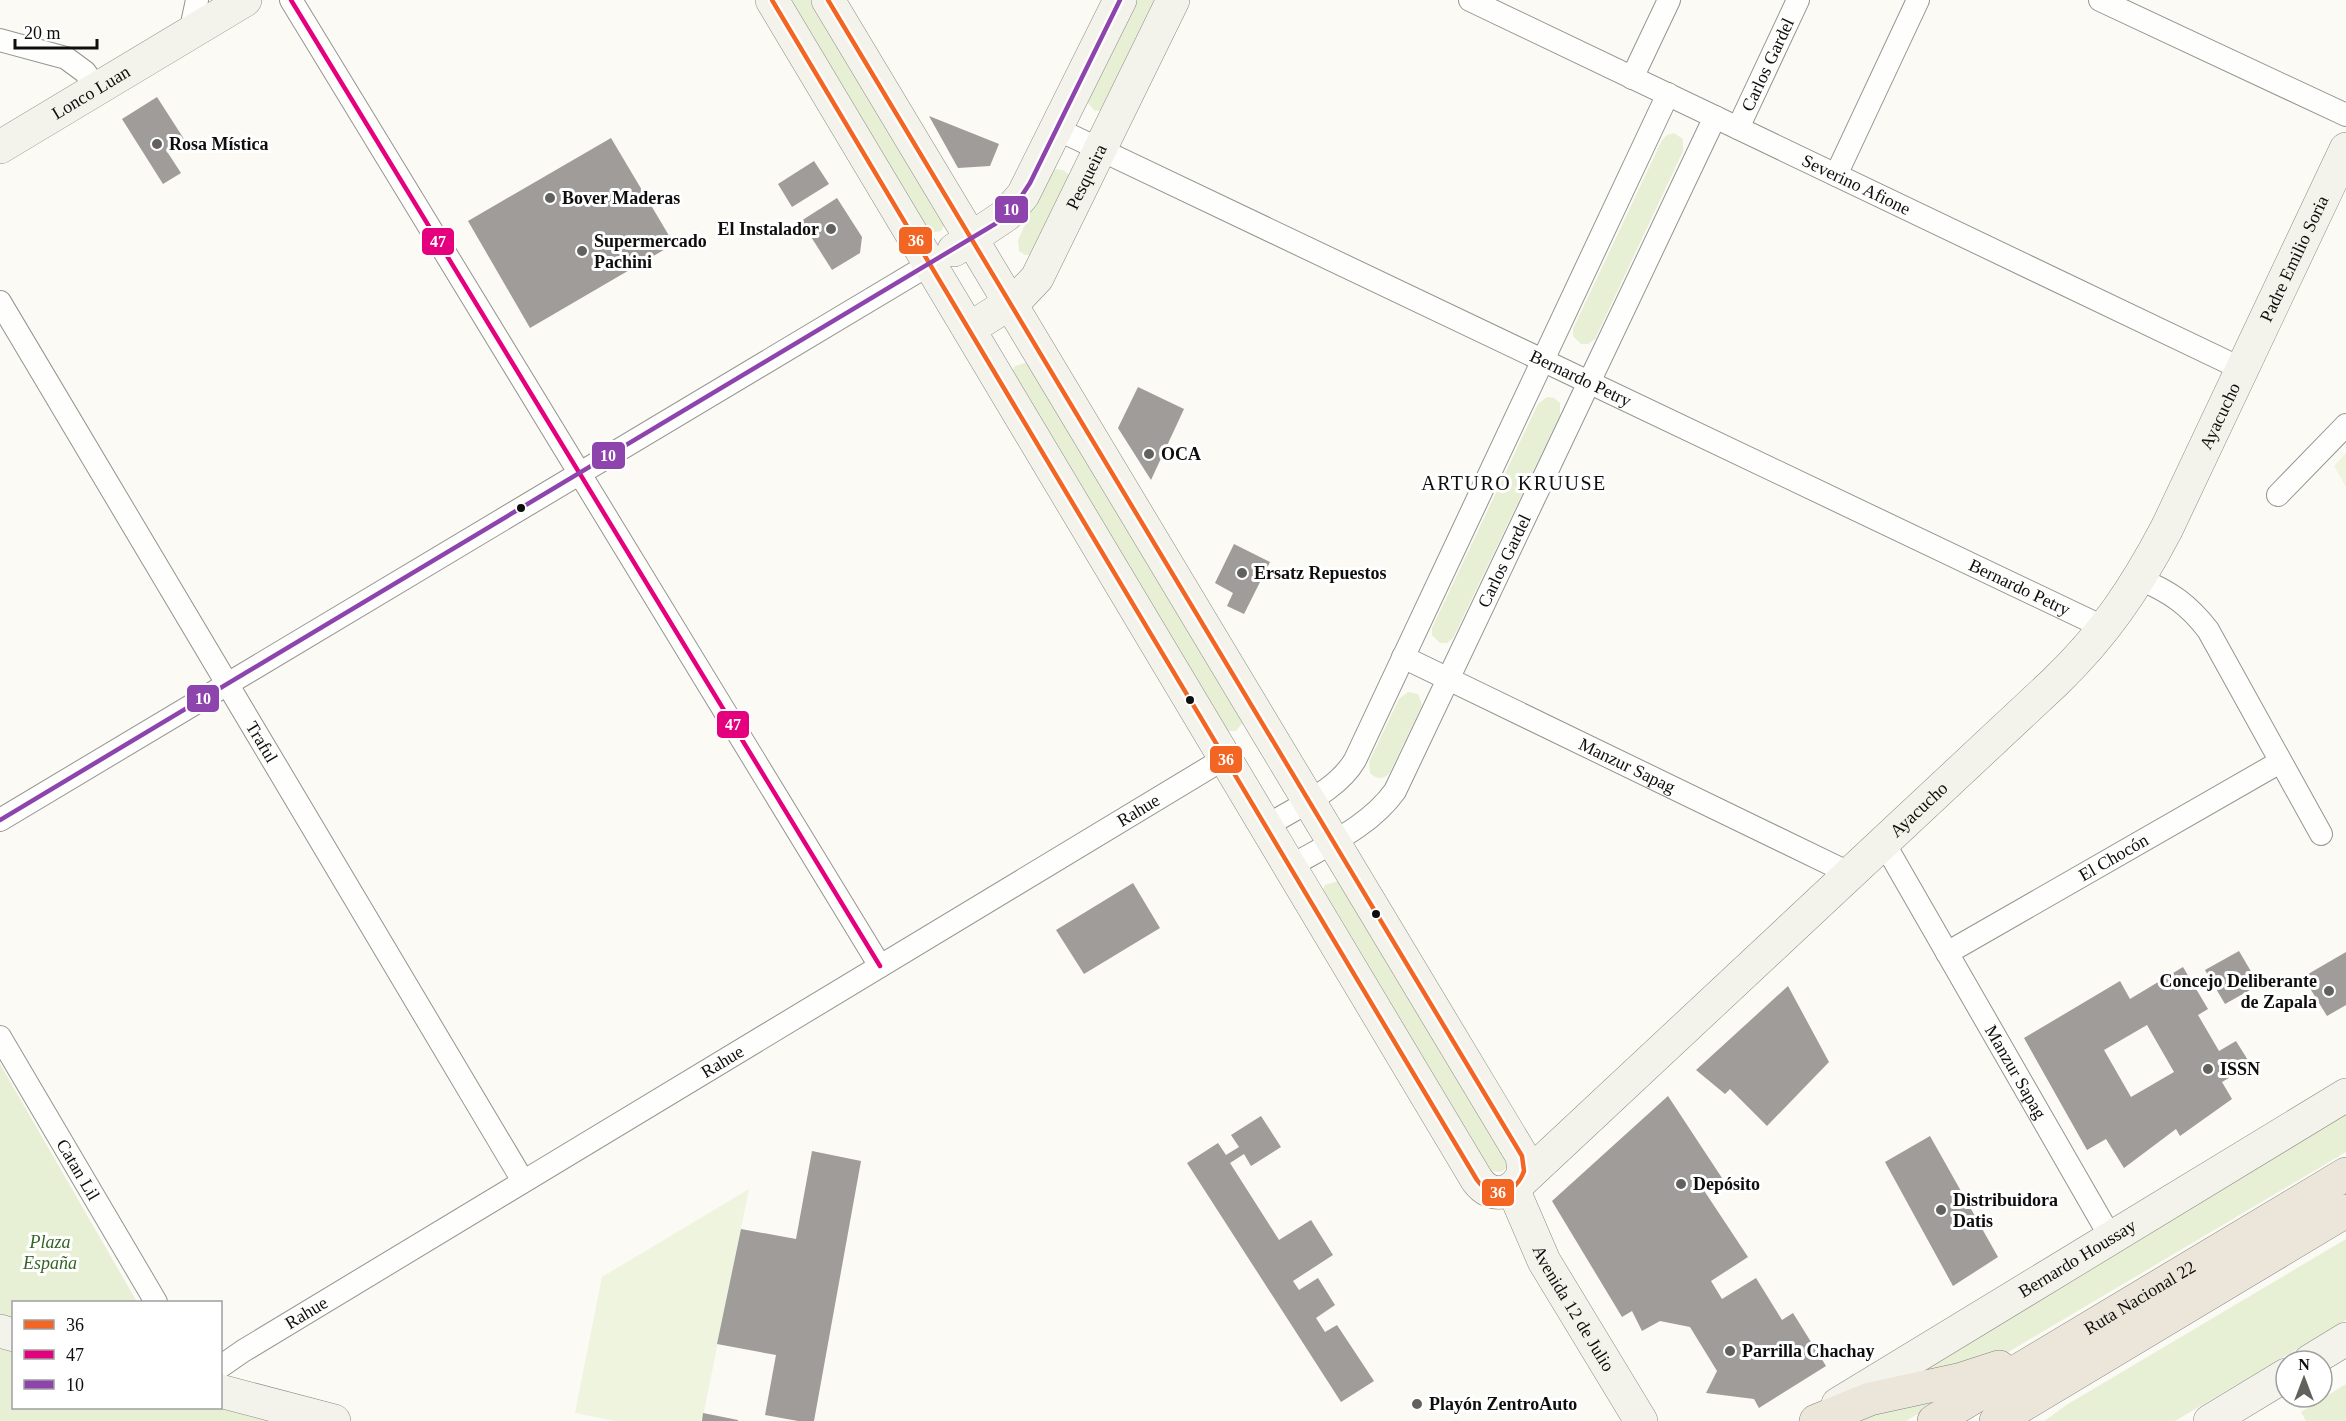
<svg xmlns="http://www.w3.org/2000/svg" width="2346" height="1421" font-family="Georgia,serif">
<rect width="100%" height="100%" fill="#fbfaf4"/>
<!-- green -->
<g fill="#e7f0d5">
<path d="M785 0H816L945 224 941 231 929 233Z"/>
<path d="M1134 0H1160L1103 110 1095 111 1087 102Z"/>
<path d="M1674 133 1683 139V151L1595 339 1588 344H1581L1573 336V329L1662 140 1667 135Z"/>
<path d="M1056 169 1063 170 1069 175 1033 255H1025L1019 251 1018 240 1049 173Z"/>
<path d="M1028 362 1244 721 1236 731H1227L1011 374 1015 366Z"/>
<path d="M1547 397 1554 398 1560 403V415L1453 638 1447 643H1440L1432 635V628L1538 404Z"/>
<path d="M1408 692 1418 694 1422 705 1390 772C1385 780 1377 780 1370 773L1369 762 1399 699Z"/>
<path d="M1338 881 1509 1155 1508 1167 1501 1172 1489 1171 1322 893 1325 885Z"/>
<path d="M0 1064 137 1302H14L13 1319 0 1316Z"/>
<path d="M2346 1114V1152L2005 1354 1907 1378Z"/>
<path d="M2346 1239V1320L2175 1421H2044L2068 1404Z"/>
<path d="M0 1349 13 1352 14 1408H220L279 1421H0Z"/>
<path d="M2346 1384V1421H2306L2301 1412Z"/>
<path d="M1957 1390 1906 1421H1847Z"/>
</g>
<!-- pitch -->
<g fill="#eff4df">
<path d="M2346 453V487L2334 466Z"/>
<path d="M749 1189 702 1421H614L575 1413 602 1277Z"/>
</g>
<!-- building -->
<g fill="#9f9c99" fill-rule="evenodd">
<path d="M157 97 184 139 166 150 181 173 163 184 122 119Z"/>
<path d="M929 116 999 144 990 166 958 168Z"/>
<path d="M611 138 674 244 530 328 468 221Z"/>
<path d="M814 161 829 184 792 207 778 184Z"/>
<path d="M837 198 862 237 860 253 832 270 801 221Z"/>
<path d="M1138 387 1184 409 1151 480 1118 428Z"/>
<path d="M1234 544 1270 562 1244 614 1227 606 1233 593 1215 583Z"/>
<path d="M1133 883 1160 928 1084 974 1056 930Z"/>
<path d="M2239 951 2259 985 2225 1004 2205 970Z"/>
<path d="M2346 952V1005L2327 1016 2303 977Z"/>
<path d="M2183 967 2208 1009 2198 1015 2219 1051 2236 1041 2251 1065 2222 1082 2232 1099 2180 1136 2176 1129 2124 1168 2106 1139 2087 1150 2024 1038 2120 981 2130 999ZM2147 1025 2174 1072 2131 1097 2104 1050Z"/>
<path d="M1788 986 1829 1062 1767 1126 1730 1089 1725 1094 1696 1070Z"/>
<path d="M1668 1096 1722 1178 1703 1189 1748 1257 1711 1281 1722 1299 1756 1278 1782 1320 1793 1313 1826 1366 1759 1408 1754 1399 1706 1393 1717 1371 1690 1327 1660 1321 1642 1331 1632 1311 1622 1317 1552 1201Z"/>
<path d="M1261 1116 1281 1147 1251 1166 1244 1154 1230 1163 1279 1240 1311 1220 1333 1255 1293 1281 1299 1290 1318 1278 1335 1305 1316 1318 1325 1332 1337 1325 1374 1381 1341 1402 1187 1163 1218 1143 1226 1155 1239 1147 1231 1135Z"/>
<path d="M1930 1136 1998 1257 1953 1286 1885 1162Z"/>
<path d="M812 1151 861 1161 814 1421H798L765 1415 776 1355 717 1344 741 1229 796 1239Z"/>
<path d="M703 1413 738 1420V1421H702Z"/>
</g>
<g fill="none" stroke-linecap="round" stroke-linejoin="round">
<defs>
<g id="street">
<path d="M291 0 880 966"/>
<path id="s1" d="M1470 0 2242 369"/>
<path d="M2100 0 2346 115"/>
<path d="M190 33 197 0"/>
<path d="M0 40 66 58 85 72 97 89"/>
<path d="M1632 78 1669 0"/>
<path id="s2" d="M1738 128 1798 0"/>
<path id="s3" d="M1057 129 2105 628"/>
<path d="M1836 175 1918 0"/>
<path id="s4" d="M0 302 523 1181"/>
<path d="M2278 495 2346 425"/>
<path d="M2140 579C2170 592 2188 604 2208 630L2321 834"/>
<path id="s5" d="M1403 657 1851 874"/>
<path d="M0 820 930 264"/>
<path d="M1267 826C1296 807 1337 791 1355 760L1668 94"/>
<path id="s6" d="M1884 843 2111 1238"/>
<path id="s7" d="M1291 866C1327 845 1370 826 1395 791L1715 117"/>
<path id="s8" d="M1947 953 2280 762"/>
<path id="s9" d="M0 1037 156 1302"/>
<path id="s10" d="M220 1367 243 1351 1225 758"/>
</g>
<g id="secondary">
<path d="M772 0 1477 1180C1492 1201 1516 1194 1524 1171L1522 1156 828 0"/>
<path id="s11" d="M0 147 245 0"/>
<path d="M954 250 1006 215 1023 195 1120 0"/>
<path id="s12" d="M969 329 1018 298 1037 278 1173 0"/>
<path id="s13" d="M1514 1188 2054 683C2104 635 2135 589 2167 528L2346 149"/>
<path id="s14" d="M1513 1189 1544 1261 1641 1421"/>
<path d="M0 1331 14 1335"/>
<path d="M2310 1361 2346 1339"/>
<path d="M220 1391 334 1421"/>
<path id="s15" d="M1838 1404 2346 1095"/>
<path d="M2210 1421 2286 1375"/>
</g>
<g id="primary">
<path d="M1816 1421 1870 1399 1962 1379 1999 1367"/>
<path id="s16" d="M1934 1421 2346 1174"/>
<path d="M1996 1421 2346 1211"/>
</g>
</defs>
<!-- street casing -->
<use href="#street" stroke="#959492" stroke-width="24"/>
<!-- secondary casing -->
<use href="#secondary" stroke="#8b8b88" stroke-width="34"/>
<!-- primary casing -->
<use href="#primary" stroke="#82827f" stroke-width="34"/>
<!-- street -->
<use href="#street" stroke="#fefefd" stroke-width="22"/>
<!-- secondary -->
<use href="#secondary" stroke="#f4f3eb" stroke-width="33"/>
<!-- primary -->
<use href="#primary" stroke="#ece6da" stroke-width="33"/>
<defs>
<path id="bus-1" d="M772 0 1477 1180C1492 1201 1516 1194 1524 1171L1522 1156 828 0"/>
<path id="bus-2" d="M291 0 880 966"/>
<path id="bus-3" d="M0 820 995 224 1015 206 1030 183 1120 0"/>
</defs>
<!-- bus-1 casing -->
<use href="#bus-1" stroke="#fff" stroke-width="9"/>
<!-- bus-2 casing -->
<use href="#bus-2" stroke="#fff" stroke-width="9"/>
<!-- bus-3 casing -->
<use href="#bus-3" stroke="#fff" stroke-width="9"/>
<!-- bus-1 -->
<use href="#bus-1" stroke="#f26522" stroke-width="4.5"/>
<!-- bus-2 -->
<use href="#bus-2" stroke="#e5007d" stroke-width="4.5"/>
<!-- bus-3 -->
<use href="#bus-3" stroke="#8e44ad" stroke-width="4.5"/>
</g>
<!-- markers -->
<g fill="#61615e" stroke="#fff" stroke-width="2">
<circle cx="157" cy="144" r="6"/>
<circle cx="550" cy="198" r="6"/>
<circle cx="831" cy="229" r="6"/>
<circle cx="582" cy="251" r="6"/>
<circle cx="1149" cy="454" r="6"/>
<circle cx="1242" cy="573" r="6"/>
<circle cx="2329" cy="991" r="6"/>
<circle cx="2208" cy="1069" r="6"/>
<circle cx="1681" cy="1184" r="6"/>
<circle cx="1941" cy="1210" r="6"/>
<circle cx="1730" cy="1351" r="6"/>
<circle cx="1417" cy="1404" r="6"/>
</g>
<g fill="#0e0e0e" stroke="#fff" stroke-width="2">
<circle cx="521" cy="508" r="5"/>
<circle cx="1190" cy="700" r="5"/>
<circle cx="1376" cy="914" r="5"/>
</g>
<g text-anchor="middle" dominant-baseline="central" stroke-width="6" stroke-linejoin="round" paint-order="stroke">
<!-- street labels -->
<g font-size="18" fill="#0e0e0e" stroke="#fff">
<text stroke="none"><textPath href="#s2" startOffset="70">Carlos Gardel</textPath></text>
<text stroke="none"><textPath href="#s11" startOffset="106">Lonco Luan</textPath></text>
<text stroke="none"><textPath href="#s12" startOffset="198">Pesqueira</textPath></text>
<text stroke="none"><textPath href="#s1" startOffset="428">Severino Afione</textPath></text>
<text stroke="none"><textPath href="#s13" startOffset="1230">Padre Emilio Soria</textPath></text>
<text stroke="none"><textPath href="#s3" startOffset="580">Bernardo Petry</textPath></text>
<text stroke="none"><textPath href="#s13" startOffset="1056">Ayacucho</textPath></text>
<text stroke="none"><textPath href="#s7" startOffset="384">Carlos Gardel</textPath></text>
<text stroke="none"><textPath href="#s3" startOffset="1066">Bernardo Petry</textPath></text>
<text stroke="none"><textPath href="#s4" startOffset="512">Traful</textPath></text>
<text stroke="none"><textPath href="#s5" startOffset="249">Manzur Sapag</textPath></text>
<text stroke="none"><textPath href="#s10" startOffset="1074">Rahue</textPath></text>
<text stroke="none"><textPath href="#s13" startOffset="554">Ayacucho</textPath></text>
<text stroke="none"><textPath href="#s8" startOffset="192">El Chocón</textPath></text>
<text stroke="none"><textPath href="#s10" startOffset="588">Rahue</textPath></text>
<text stroke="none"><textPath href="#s6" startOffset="264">Manzur Sapag</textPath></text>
<text stroke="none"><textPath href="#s9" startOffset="154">Catan Lil</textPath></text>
<text stroke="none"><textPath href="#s15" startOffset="280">Bernardo Houssay</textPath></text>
<text stroke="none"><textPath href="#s16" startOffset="240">Ruta Nacional 22</textPath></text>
<text stroke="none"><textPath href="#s14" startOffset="134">Avenida 12 de Julio</textPath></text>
<text stroke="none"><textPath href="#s10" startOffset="102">Rahue</textPath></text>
</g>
<!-- poi labels -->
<g font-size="18" font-weight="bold" fill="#0e0e0e" stroke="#fff" text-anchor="start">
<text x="169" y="144">Rosa Mística</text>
<text x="562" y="198">Bover Maderas</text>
<text x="819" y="229" text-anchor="end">El Instalador</text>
<text x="594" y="241">Supermercado<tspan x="594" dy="21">Pachini</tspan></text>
<text x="1161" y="454">OCA</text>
<text x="1254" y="573">Ersatz Repuestos</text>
<text x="2317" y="981" text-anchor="end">Concejo Deliberante<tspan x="2317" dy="21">de Zapala</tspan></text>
<text x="2220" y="1069">ISSN</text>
<text x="1693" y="1184">Depósito</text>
<text x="1953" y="1200">Distribuidora<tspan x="1953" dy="21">Datis</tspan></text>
<text x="1742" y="1351">Parrilla Chachay</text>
<text x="1429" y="1404">Playón ZentroAuto</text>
</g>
<!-- park labels -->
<g font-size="18" font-style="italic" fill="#346421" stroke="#fff">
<text x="50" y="1242">Plaza<tspan x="50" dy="21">España</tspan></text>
</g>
<!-- neighbourhood labels -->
<g font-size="20" letter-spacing="1.5" fill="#0e0e0e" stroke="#fff">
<text x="1514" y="483">ARTURO KRUUSE</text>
</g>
</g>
<g stroke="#fff" stroke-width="2">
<rect x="994" y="195" width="35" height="29" rx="6" fill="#8e44ad"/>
<rect x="898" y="226" width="35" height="29" rx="6" fill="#f26522"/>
<rect x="421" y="227" width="34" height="29" rx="6" fill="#e5007d"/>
<rect x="591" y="441" width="35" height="29" rx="6" fill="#8e44ad"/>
<rect x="186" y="684" width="34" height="29" rx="6" fill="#8e44ad"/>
<rect x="716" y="710" width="34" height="29" rx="6" fill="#e5007d"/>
<rect x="1209" y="745" width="34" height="29" rx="6" fill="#f26522"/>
<rect x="1481" y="1178" width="34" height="29" rx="6" fill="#f26522"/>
</g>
<g font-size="16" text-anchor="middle" font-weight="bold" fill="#fff">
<text x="1011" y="215">10</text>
<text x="916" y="246">36</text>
<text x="438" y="247">47</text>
<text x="608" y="461">10</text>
<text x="203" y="704">10</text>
<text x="733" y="730">47</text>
<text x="1226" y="765">36</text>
<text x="1498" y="1198">36</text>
</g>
<!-- legend -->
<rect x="12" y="1301" width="210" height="108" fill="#ffffff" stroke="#9f9f9f" stroke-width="1.5"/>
<rect x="24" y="1320" width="30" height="9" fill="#f26522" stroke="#9f9f9f" stroke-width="1.5"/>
<text x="66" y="1331" font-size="18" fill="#0e0e0e">36</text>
<rect x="24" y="1350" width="30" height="9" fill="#e5007d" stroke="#9f9f9f" stroke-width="1.5"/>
<text x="66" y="1361" font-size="18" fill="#0e0e0e">47</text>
<rect x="24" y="1380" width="30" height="9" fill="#8e44ad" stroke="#9f9f9f" stroke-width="1.5"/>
<text x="66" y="1391" font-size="18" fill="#0e0e0e">10</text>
<!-- north arrow -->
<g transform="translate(2304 1379)"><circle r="28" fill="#ffffff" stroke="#9f9f9f" stroke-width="1.5"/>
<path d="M0-4.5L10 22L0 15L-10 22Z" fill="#61615e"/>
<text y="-9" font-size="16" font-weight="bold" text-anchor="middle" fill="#0e0e0e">N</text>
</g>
<!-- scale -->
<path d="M15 39v9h82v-9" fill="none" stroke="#0e0e0e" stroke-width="3"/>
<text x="24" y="39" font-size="18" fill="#0e0e0e" stroke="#ffffff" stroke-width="4.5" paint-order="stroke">20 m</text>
</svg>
